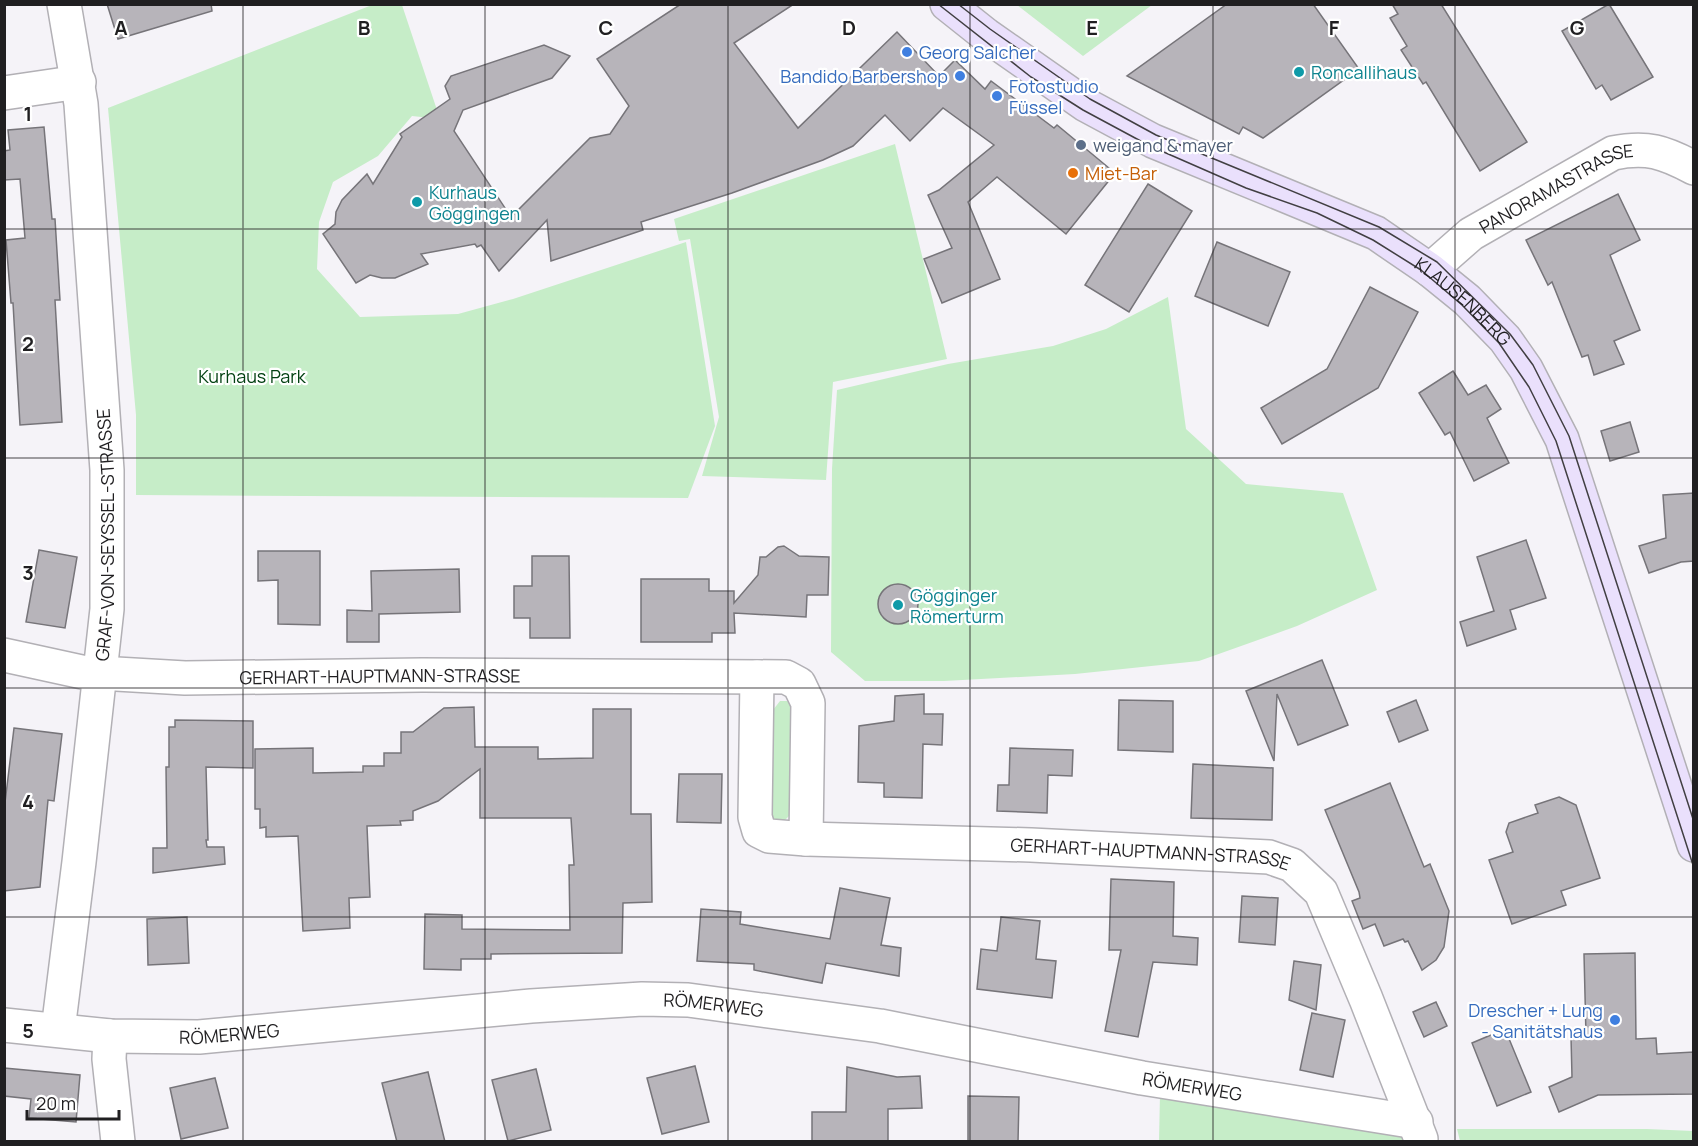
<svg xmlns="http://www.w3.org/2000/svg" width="1698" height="1146" font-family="Manrope,sans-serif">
<rect width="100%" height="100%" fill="#f5f3f8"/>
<!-- green -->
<g fill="#c6edc8">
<path d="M372 5H402L440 119 412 116 378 156 333 182 319 222 317 269 360 317 458 314 513 299 686 242 715 426 688 498 136 495V415L108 108Z"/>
<path d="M1017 5 1152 4V5L1083 56Z"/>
<path d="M895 144 947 359 833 382 826 480 702 476 719 417 690 239 679 241 674 219Z"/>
<path d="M1168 297 1186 429 1246 484 1343 493 1377 590 1297 626 1199 661 1075 674 944 681H865L831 652 832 469 837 390 948 364 1053 346 1106 329Z"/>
<path d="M780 701H787L793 705 790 815 783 822 773 820 769 813 773 710Z"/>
<path d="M1160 1094 1405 1137 1406 1142H1159Z"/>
<path d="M1457 1129H1647L1693 1131V1141H1460Z"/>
</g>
<!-- building -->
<g fill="#b7b4ba" stroke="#767479" stroke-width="1.5">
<path d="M107 4H211L212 11 118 39Z"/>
<path d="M681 4H794L734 43 798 128 897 32 939 76 955 60 985 89 991 81 1054 128 1057 125 1115 173 1066 234 997 177 968 202 1000 279 942 303 924 259 952 248 928 195 939 190 994 145 943 108 910 141 885 115 853 146 823 160 732 193 641 222 643 230 551 261 547 220 499 271 481 245 477 247 475 244 421 254 428 264 395 278H382L370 275 356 283 323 234 335 224 336 212 342 200 367 174 373 184 402 137 400 134 450 99 445 86 451 76 544 45 570 56 552 78 463 110 454 131 511 217 590 138 610 134 629 106 597 59Z"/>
<path d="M1227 4H1313L1359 69 1263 138 1243 127 1239 134 1127 76Z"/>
<path d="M1392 4H1441L1527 142 1480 171 1426 82 1423 84 1401 50 1407 46 1390 18 1398 14Z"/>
<path d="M1609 4 1653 77 1611 100 1602 85 1596 89 1562 31Z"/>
<path d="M44 127 52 219H55L60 300H55L62 422 20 425 13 303H11L6 240 25 238 20 179 4 180V151L10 150 8 130Z"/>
<path d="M1148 184 1192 211 1129 312 1085 285Z"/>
<path d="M1618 194 1640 240 1610 255 1640 330 1614 341 1624 364 1594 375 1588 355 1582 357 1552 282 1548 285 1526 240Z"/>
<path d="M1217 242 1290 272 1268 326 1195 296Z"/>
<path d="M1370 287 1418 312 1378 388 1282 444 1261 408 1327 369Z"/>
<path d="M1453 371 1468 395 1486 385 1501 409 1487 418 1509 463 1474 481 1450 432 1445 435 1419 393Z"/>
<path d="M1630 422 1639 452 1610 461 1601 431Z"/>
<path d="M1694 493V561L1681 562 1649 573 1639 546 1666 538 1663 495Z"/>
<path d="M1526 540 1546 598 1510 610 1516 629 1467 646 1460 622 1494 611 1477 557Z"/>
<path d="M784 546 799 556 829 557 828 595H807L806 617 734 613 735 633H712V642H641V579H709V591H734V603L758 575 760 557H766L778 547Z"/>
<path d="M39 550 77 557 65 628 26 622Z"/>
<path d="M258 551H320V625L278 624V580L258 581Z"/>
<path d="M532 556H569L570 638H530V618H514V586H532Z"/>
<path d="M459 569 460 612 379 614V642H347V610L372 611 371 571Z"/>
<circle cx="898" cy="604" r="20"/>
<path d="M1322 660 1348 725 1298 745 1277 694 1274 761 1246 691Z"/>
<path d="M924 694V714H943L942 745 923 744 922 798 884 797V783L858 782 859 726 894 721 895 696Z"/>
<path d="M1119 700 1173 701V752L1118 750Z"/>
<path d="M1416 700 1428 730 1399 742 1387 712Z"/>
<path d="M474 707 475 747H538V759L593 758V709H631V814H651L652 902 623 903 622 953 491 954V959H461V970L424 969 425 914 462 915V929L570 930 569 865H574L571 818H480V769L438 801 413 811V820L400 821 401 825 367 826 370 897 349 898 350 928 303 931 298 836 266 837V827L260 828V809H255V749L313 748V773L363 772V766H384V753H401V732H413L444 708Z"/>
<path d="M175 720 253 721V768L206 767 208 840H206L207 847H224L225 864 153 873V848H167L166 767H169V727H175Z"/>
<path d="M14 728 62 734 54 801 48 800 40 887 4 891V811Z"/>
<path d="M1010 748 1073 750 1072 776 1048 775 1047 813 997 811 998 785H1009Z"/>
<path d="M1193 764 1273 768 1272 820 1191 818Z"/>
<path d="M679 774H722L721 823 677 822Z"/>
<path d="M1390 783 1424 867 1430 864 1449 911 1444 947 1436 960 1422 970 1408 941 1405 942 1403 939 1384 946 1375 924 1363 929 1352 901 1360 898 1359 892 1325 810Z"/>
<path d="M1559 797 1576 805 1600 878 1561 891 1566 905 1512 924 1489 860 1513 852 1506 832 1509 823 1538 813 1535 805Z"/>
<path d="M1111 879 1174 882 1173 936 1198 938 1197 965 1153 962 1138 1037 1105 1031 1121 950H1109Z"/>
<path d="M840 888 890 898 881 945 901 948 899 976 826 963 822 983 754 970V964L697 961 701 909 741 912 740 924 830 939Z"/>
<path d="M1242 896 1278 898 1275 945 1239 942Z"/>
<path d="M187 917 189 963 148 965 147 919Z"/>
<path d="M1001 917 1040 921 1036 959 1056 961 1052 998 977 989 981 949 997 951Z"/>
<path d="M1635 953 1636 1039 1656 1038 1657 1054 1694 1052V1094L1598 1095 1559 1112 1549 1087 1572 1077 1571 1037 1586 1036 1584 954Z"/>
<path d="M1294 961 1321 965 1316 1010 1289 1000Z"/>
<path d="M1436 1002 1447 1026 1424 1037 1413 1012Z"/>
<path d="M1312 1013 1345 1020 1333 1077 1300 1070Z"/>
<path d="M1505 1029 1531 1092 1497 1106 1472 1043Z"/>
<path d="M695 1066 709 1122 662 1134 647 1078Z"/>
<path d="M847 1067 897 1077 920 1076 922 1108 888 1109V1142H812V1112H846Z"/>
<path d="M4 1068 80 1075 76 1122 29 1118 31 1099 4 1096Z"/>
<path d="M536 1069 551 1130 508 1141 492 1080Z"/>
<path d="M428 1072 445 1142H397L382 1083Z"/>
<path d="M215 1078 228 1128 181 1139 170 1088Z"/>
<path d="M968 1096 1019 1097 1018 1142H968Z"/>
</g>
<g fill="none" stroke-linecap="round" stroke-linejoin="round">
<defs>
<g id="street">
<path d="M4 93 79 82"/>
<path id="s1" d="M1430 270 1471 234 1613 153C1647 146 1664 152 1694 168"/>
<path id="s2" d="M4 655 82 672 185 678 422 675 786 677 799 684 808 703 806 839"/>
<path id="s3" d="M757 677 755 817 759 831 769 836 806 839 1031 845 1269 857 1292 865 1321 892 1366 999 1421 1139"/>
<path id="s4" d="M4 1025 110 1036 199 1037 531 1006 642 999 688 1000 880 1026 1142 1078 1416 1122"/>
<path id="s5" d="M58 1030 79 862 107 609V470L81 104 64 4"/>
<path d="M110 1036 109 1059 118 1142"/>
</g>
<g id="secondary">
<path id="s6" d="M947 4 986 35 1086 105 1153 141 1376 233 1430 270 1467 300 1505 339 1526 369 1562 439 1694 845"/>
</g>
</defs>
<!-- street casing -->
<use href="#street" stroke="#b2b0b5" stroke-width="36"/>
<!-- secondary casing -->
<use href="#secondary" stroke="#b2b0b5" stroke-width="36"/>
<!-- street -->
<use href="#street" stroke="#fff" stroke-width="33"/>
<!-- secondary -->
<use href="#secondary" stroke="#eae0fc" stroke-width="33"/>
<!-- tram -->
<g stroke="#413f42" stroke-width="1.5">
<path d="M938 4 1031 77 1083 110 1150 146 1246 188 1317 213 1373 240 1421 270 1462 305 1499 343 1529 387 1556 441 1694 868"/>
<path d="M958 4 990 29 1090 99 1156 135 1379 227 1437 262 1510 334 1533 365 1569 436 1694 822"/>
</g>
</g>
<!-- grid -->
<path fill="none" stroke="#201f21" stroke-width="1.5" stroke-opacity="0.55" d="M243 4V1142M485 4V1142M728 4V1142M970 4V1142M1213 4V1142M1455 4V1142M4 229H1694M4 458H1694M4 688H1694M4 917H1694"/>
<!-- markers -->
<g fill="#3f7fe0" stroke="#fff" stroke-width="2">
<circle cx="907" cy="52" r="6"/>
<circle cx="960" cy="76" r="6"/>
<circle cx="997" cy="96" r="6"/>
<circle cx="1615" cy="1020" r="6"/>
</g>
<g fill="#0f9aa8" stroke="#fff" stroke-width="2">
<circle cx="1299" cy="72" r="6"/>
<circle cx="417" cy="202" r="6"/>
<circle cx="898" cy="605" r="6"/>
</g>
<circle fill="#5c6f8a" stroke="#fff" stroke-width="2" cx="1081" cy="145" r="6"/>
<circle fill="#e8710a" stroke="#fff" stroke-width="2" cx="1073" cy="173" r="6"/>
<g text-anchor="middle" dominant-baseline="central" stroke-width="4.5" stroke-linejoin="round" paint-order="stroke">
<!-- shop labels -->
<g font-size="18" fill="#366cbe" stroke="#fff" text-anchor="start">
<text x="919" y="52">Georg Salcher</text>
<text x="948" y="76" text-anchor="end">Bandido Barbershop</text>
<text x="1009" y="86">Fotostudio<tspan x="1009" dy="21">Füssel</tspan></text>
<text x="1603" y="1010" text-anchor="end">Drescher + Lung<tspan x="1603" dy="21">- Sanitätshaus</tspan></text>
</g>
<!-- culture labels -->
<g font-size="18" fill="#0d838f" stroke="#fff" text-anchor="start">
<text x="1311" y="72">Roncallihaus</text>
<text x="429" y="192">Kurhaus<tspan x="429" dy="21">Göggingen</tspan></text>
<text x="910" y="595">Gögginger<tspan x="910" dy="21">Römerturm</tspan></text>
</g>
<!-- service labels -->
<g font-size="18" fill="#4e5e75" stroke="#fff" text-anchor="start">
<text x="1093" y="145">weigand &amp; mayer</text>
</g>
<!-- food labels -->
<g font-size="18" fill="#c56008" stroke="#fff" text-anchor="start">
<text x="1085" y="173">Miet-Bar</text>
</g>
<!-- street labels -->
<g font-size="18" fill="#201f21" stroke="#fff">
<text stroke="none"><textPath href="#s1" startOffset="152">PANORAMASTRASSE</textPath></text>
<text stroke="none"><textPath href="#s6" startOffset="600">KLAUSENBERG</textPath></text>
<text stroke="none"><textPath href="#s5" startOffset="498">GRAF-VON-SEYSSEL-STRASSE</textPath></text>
<text stroke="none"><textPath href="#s2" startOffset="378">GERHART-HAUPTMANN-STRASSE</textPath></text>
<text stroke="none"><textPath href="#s3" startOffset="548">GERHART-HAUPTMANN-STRASSE</textPath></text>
<text stroke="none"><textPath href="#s4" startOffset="712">RÖMERWEG</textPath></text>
<text stroke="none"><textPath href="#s4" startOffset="226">RÖMERWEG</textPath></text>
<text stroke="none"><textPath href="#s4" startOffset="1198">RÖMERWEG</textPath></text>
</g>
<!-- park labels -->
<g font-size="18" fill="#034112" stroke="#fff">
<text x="252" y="376">Kurhaus Park</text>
</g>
</g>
<g font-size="20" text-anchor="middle" font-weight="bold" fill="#201f21" stroke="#fff" stroke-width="4.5" stroke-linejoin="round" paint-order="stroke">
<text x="121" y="35">A</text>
<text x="364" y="35">B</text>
<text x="606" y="35">C</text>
<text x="849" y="35">D</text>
<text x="1092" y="35">E</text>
<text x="1334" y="35">F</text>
<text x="1577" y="35">G</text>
<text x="28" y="121">1</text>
<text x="28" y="351">2</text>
<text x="28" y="580">3</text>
<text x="28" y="809">4</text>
<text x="28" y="1038">5</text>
</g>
<!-- border -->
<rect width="1698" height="1146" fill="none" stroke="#201f21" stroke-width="12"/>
<!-- scale -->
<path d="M27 1110v9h92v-9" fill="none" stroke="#201f21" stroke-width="3"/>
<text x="36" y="1110" font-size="18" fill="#201f21" stroke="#ffffff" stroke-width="4.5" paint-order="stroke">20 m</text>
</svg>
